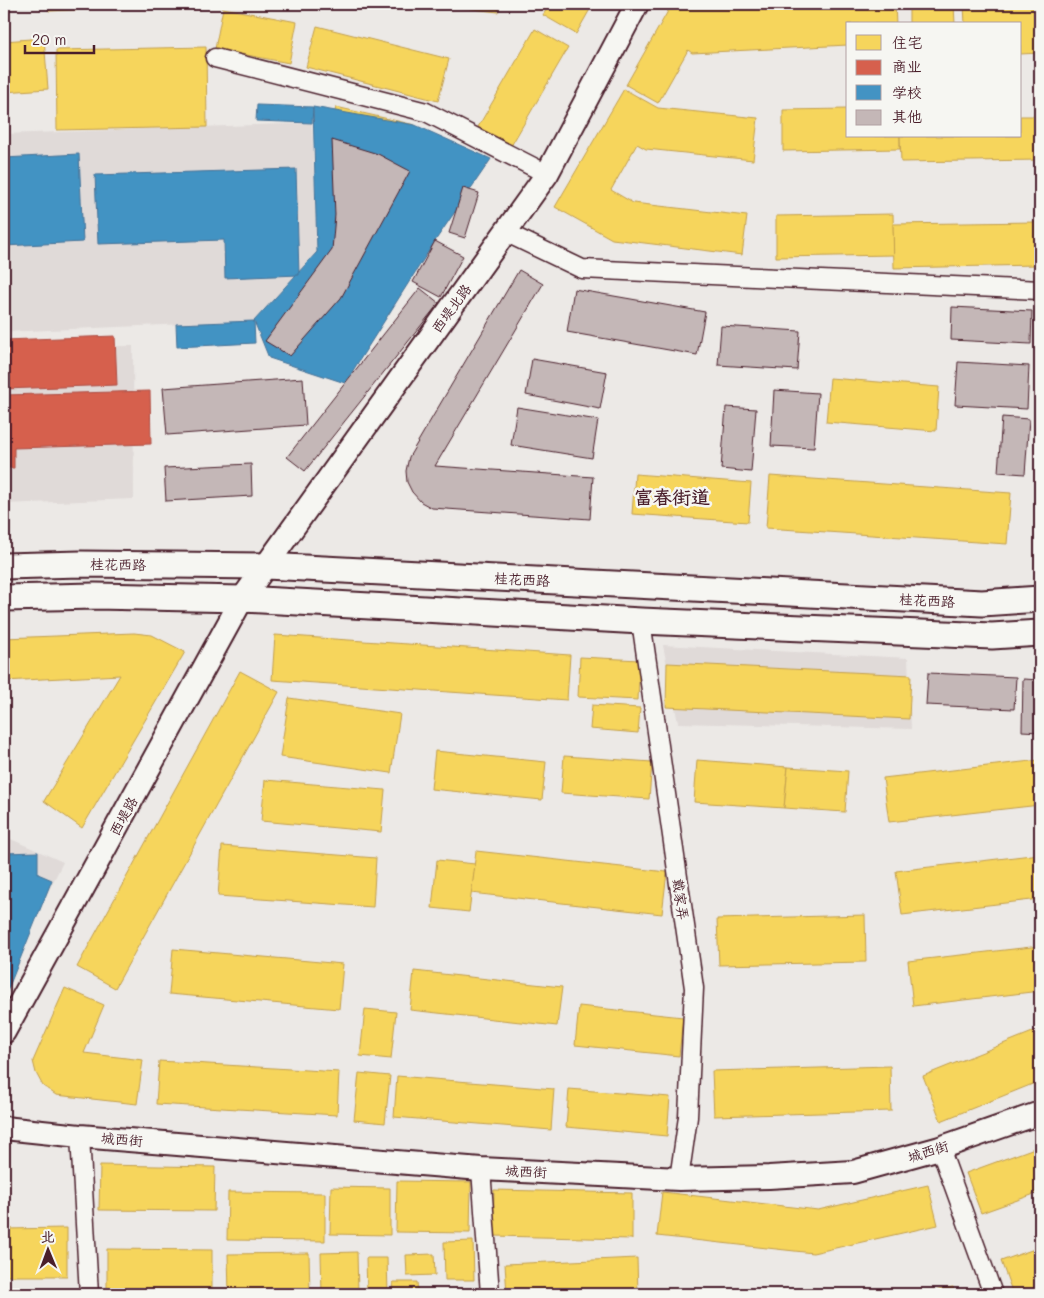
<svg xmlns="http://www.w3.org/2000/svg" width="1044" height="1298" font-family="Mali,'LXGW WenKai TC',sans-serif">
<rect width="100%" height="100%" fill="#ece9e6"/>
<filter id="ink" filterUnits="userSpaceOnUse"><feTurbulence type="fractalNoise" baseFrequency=".02" numOctaves="2"/><feDisplacementMap in="SourceGraphic" scale="10" xChannelSelector="R" yChannelSelector="G"/><feConvolveMatrix kernelMatrix="1 2 1 2 8 2 1 2 1" color-interpolation-filters="sRGB"/></filter>
<g filter="url(#ink)">
<!-- built -->
<g fill="#e0dad8">
<path d="M312 123 317 252 254 321 4 332V134Z"/>
<path d="M133 346 134 499 4 504V347Z"/>
<path d="M663 645 908 658 911 729 678 723Z"/>
<path d="M4 836 63 862 4 980Z"/>
</g>
<!-- homes -->
<g fill="#f6d55c" stroke="#c29e4d">
<path d="M48 4H187L49 11Z"/>
<path d="M431 4H499L498 12Z"/>
<path d="M550 4H593L576 34 543 15Z"/>
<path d="M672 4H714L713 6 764 4H895L896 24H848V45L692 53 688 50 658 103 626 85Z"/>
<path d="M954 4 955 24H909V7Z"/>
<path d="M989 4H1040V53L1020 54V24H965L964 5Z"/>
<path d="M223 8 297 22 289 63 215 49Z"/>
<path d="M317 26 449 59 438 101 306 67Z"/>
<path d="M535 29 568 48 511 146 478 127Z"/>
<path d="M44 38 48 89 4 92V41Z"/>
<path d="M206 47 207 127 57 130 56 50Z"/>
<path d="M624 89 658 108 758 118 753 160 646 149 637 144 611 190 633 203 747 216 742 255 612 239 555 207Z"/>
<path d="M336 107 415 125 409 151 330 133Z"/>
<path d="M848 109V136H900V149L783 151V110Z"/>
<path d="M1020 116H1040V160L901 162 900 136H1020Z"/>
<path d="M893 214 894 255 776 257V216Z"/>
<path d="M1037 222V265L894 268 893 224Z"/>
<path d="M830 378 939 387 936 431 826 422Z"/>
<path d="M635 474 751 483 748 522 632 514Z"/>
<path d="M770 476 1011 493 1007 544 766 528Z"/>
<path d="M134 633 152 635 185 652 82 828 44 801 120 675 4 681V638Z"/>
<path d="M275 635 570 655 567 700 272 680Z"/>
<path d="M580 657 640 660 638 700 578 697Z"/>
<path d="M667 663 911 675 909 719 666 707Z"/>
<path d="M240 671 279 692 115 988 77 967Z"/>
<path d="M289 698 400 714 391 773 280 757Z"/>
<path d="M592 705 640 708 638 733 590 729Z"/>
<path d="M435 751 546 762 542 800 431 789Z"/>
<path d="M564 756 652 762 649 799 561 793Z"/>
<path d="M697 760 788 767 784 808 694 802Z"/>
<path d="M1040 760V805L889 822 883 778Z"/>
<path d="M788 767 848 771 845 812 784 808Z"/>
<path d="M265 780 385 790 381 832 261 821Z"/>
<path d="M222 846 376 858 373 907 218 896Z"/>
<path d="M476 851 667 872 662 914 471 893Z"/>
<path d="M1040 854V899L902 915 896 871Z"/>
<path d="M437 860 475 864 469 912 432 908Z"/>
<path d="M865 915 866 962 719 965 717 919Z"/>
<path d="M1040 946V991L913 1006 908 961Z"/>
<path d="M173 949 343 964 339 1009 169 994Z"/>
<path d="M414 971 562 987 557 1026 410 1010Z"/>
<path d="M65 988 104 1005 84 1053 143 1060 137 1104 56 1095 43 1086 36 1073 33 1061Z"/>
<path d="M579 1006 683 1017 679 1056 575 1045Z"/>
<path d="M365 1009 396 1012 391 1059 360 1056Z"/>
<path d="M1040 1029V1081L941 1121 923 1076Z"/>
<path d="M159 1061 339 1072 337 1115 156 1104Z"/>
<path d="M890 1066 891 1111 714 1116 712 1071Z"/>
<path d="M359 1073 390 1076 385 1123 354 1120Z"/>
<path d="M397 1076 554 1089 551 1130 394 1117Z"/>
<path d="M569 1089 670 1097 667 1136 566 1127Z"/>
<path d="M1040 1146V1192L981 1213 966 1173Z"/>
<path d="M100 1165 215 1167 214 1211 99 1210Z"/>
<path d="M397 1181 471 1182 470 1233 396 1232Z"/>
<path d="M928 1185 938 1225 813 1253 657 1236 662 1192 818 1210Z"/>
<path d="M331 1187 390 1188V1235L330 1234Z"/>
<path d="M494 1190 632 1193V1239L493 1236Z"/>
<path d="M228 1192 325 1193V1241L227 1240Z"/>
<path d="M67 1228V1276H4V1229Z"/>
<path d="M473 1241 474 1280H445L444 1242Z"/>
<path d="M1040 1247V1293L1036 1294H1013L1001 1261Z"/>
<path d="M107 1249 212 1250V1293L107 1292Z"/>
<path d="M357 1252 358 1294H322L321 1253Z"/>
<path d="M309 1253 310 1294H229L228 1254Z"/>
<path d="M434 1254 435 1275 407 1276 406 1255Z"/>
<path d="M366 1258H387L388 1294H367Z"/>
<path d="M637 1258 638 1294H507L505 1264Z"/>
<path d="M393 1282H417L418 1294H394Z"/>
<path d="M953 1287 955 1294H920Z"/>
</g>
<!-- shops -->
<g fill="#d6604d" stroke="#ac4c43">
<path d="M115 336 117 385 4 389V340Z"/>
<path d="M150 391 151 444 14 448V468H4V395Z"/>
</g>
<!-- schools -->
<g fill="#4393c3" stroke="#457095">
<path d="M257 105 313 107 312 123 256 121Z"/>
<path d="M313 107 415 125 491 159 435 241 345 383 269 358 254 321 317 252Z"/>
<path d="M79 154 83 242 4 246V158Z"/>
<path d="M296 169 299 275 225 278 224 240 98 244 95 175Z"/>
<path d="M254 321 255 343 177 347 176 324Z"/>
<path d="M38 852V874L52 880 4 999V899L7 890H4V853Z"/>
</g>
<!-- building -->
<g fill="#c4b7b7" stroke="#4a1f2b">
<path d="M332 140 378 154 410 171 341 298 290 356 265 341 332 250 335 215Z"/>
<path d="M463 188 479 193 465 238 449 233Z"/>
<path d="M435 241 463 256 441 297 413 282Z"/>
<path d="M519 270 543 284 435 466 593 477 590 519 432 508 421 502 412 492 407 482 406 471 409 457Z"/>
<path d="M420 288 439 303 305 471 287 457Z"/>
<path d="M574 289 705 312 697 355 567 332Z"/>
<path d="M952 307 1032 311 1031 344 951 340Z"/>
<path d="M721 326 800 331 797 370 718 365Z"/>
<path d="M532 359 607 372 600 409 526 395Z"/>
<path d="M958 362 1029 366 1027 409 955 405Z"/>
<path d="M303 378 306 425 167 435 163 388Z"/>
<path d="M774 390 818 393 814 448 771 446Z"/>
<path d="M517 407 598 420 592 458 511 445Z"/>
<path d="M726 407 756 409 751 472 721 469Z"/>
<path d="M1002 417 1029 419 1025 474 998 472Z"/>
<path d="M251 464 252 496 166 501 164 468Z"/>
<path d="M928 673 1016 677 1014 709 926 705Z"/>
<path d="M1023 679 1040 680V732L1022 731Z"/>
</g>
<g fill="none" stroke-linecap="round" stroke-linejoin="round">
<defs>
<g id="minor">
<path d="M215 58 426 112 547 174"/>
<path d="M505 232 582 269 1040 290"/>
<path d="M641 621 694 988 688 1117 679 1179"/>
<path d="M80 1136 89 1294"/>
<path d="M940 1148 993 1294"/>
<path d="M481 1169 490 1294"/>
</g>
<g id="tertiary">
<path d="M4 1032 242 599 547 174 637 4"/>
<path d="M4 1128 80 1136 481 1169 679 1179 769 1177 853 1172 940 1148 1040 1113"/>
</g>
<g id="secondary">
<path d="M4 566 81 564 266 566 982 603 1040 599"/>
<path d="M4 598 95 596 242 599 641 621 992 636 1040 633"/>
</g>
</defs>
<!-- minor casing -->
<use href="#minor" stroke="#4a1f2b" stroke-width="21"/>
<!-- tertiary casing -->
<use href="#tertiary" stroke="#4a1f2b" stroke-width="26"/>
<!-- secondary casing -->
<use href="#secondary" stroke="#4a1f2b" stroke-width="29"/>
<!-- minor -->
<use href="#minor" stroke="#f6f6f2" stroke-width="18"/>
<!-- tertiary -->
<use href="#tertiary" stroke="#f6f6f2" stroke-width="22"/>
<!-- secondary -->
<use href="#secondary" stroke="#f6f6f2" stroke-width="25"/>
</g>
</g>
<g text-anchor="middle" dominant-baseline="central" stroke-width="5" stroke-linejoin="round" paint-order="stroke">
<!-- street labels -->
<g font-size="14" fill="#4a1f2b" stroke="#f6f6f2">
<text transform="translate(451 308) rotate(-54)">西堤北路</text>
<text transform="translate(118 564) rotate(1)">桂花西路</text>
<text transform="translate(522 579) rotate(3)">桂花西路</text>
<text transform="translate(927 600) rotate(3)">桂花西路</text>
<text transform="translate(123 816) rotate(-61)">西堤路</text>
<text transform="translate(681 899) rotate(82)">戴家弄</text>
<text transform="translate(122 1139) rotate(5)">城西街</text>
<text transform="translate(928 1151) rotate(-17)">城西街</text>
<text transform="translate(526 1171) rotate(3)">城西街</text>
</g>
<!-- district labels -->
<g font-size="19" font-weight="bold" fill="#4a1f2b" stroke="#f6f6f2">
<text x="672" y="496">富春街道</text>
</g>
</g>
<!-- margin -->
<rect width="1044" height="1298" fill="none" stroke="#f6f6f2" stroke-width="20"/>
<rect x="10" y="10" width="1024" height="1278" fill="none" stroke="#4a1f2b" stroke-width="2" filter="url(#ink)"/>
<!-- legend -->
<rect x="846" y="22" width="175" height="115" fill="#f6f6f2" stroke="#b1a0a2"/>
<rect x="856" y="35" width="25" height="15" fill="#f6d55c" stroke="#b1a0a2"/>
<text x="892" y="48" font-size="15" fill="#4a1f2b">住宅</text>
<rect x="856" y="60" width="25" height="15" fill="#d6604d" stroke="#b1a0a2"/>
<text x="892" y="72" font-size="15" fill="#4a1f2b">商业</text>
<rect x="856" y="85" width="25" height="15" fill="#4393c3" stroke="#b1a0a2"/>
<text x="892" y="98" font-size="15" fill="#4a1f2b">学校</text>
<rect x="856" y="110" width="25" height="15" fill="#c4b7b7" stroke="#b1a0a2"/>
<text x="892" y="122" font-size="15" fill="#4a1f2b">其他</text>
<!-- north arrow -->
<g transform="translate(48 1250) rotate(359)" stroke="#f6f6f2" stroke-width="4" paint-order="stroke">
<path d="M0-4L9 19L0 12L-9 19Z" fill="#4a1f2b"/>
<text y="-8" font-size="14" font-weight="bold" text-anchor="middle" fill="#4a1f2b">北</text>
</g>
<!-- scale -->
<path d="M25 45v8h69v-8" fill="none" stroke="#4a1f2b" stroke-width="2.5"/>
<text x="32" y="45" font-size="15" fill="#4a1f2b" stroke="#f6f6f2" stroke-width="4" paint-order="stroke">20 m</text>
</svg>
